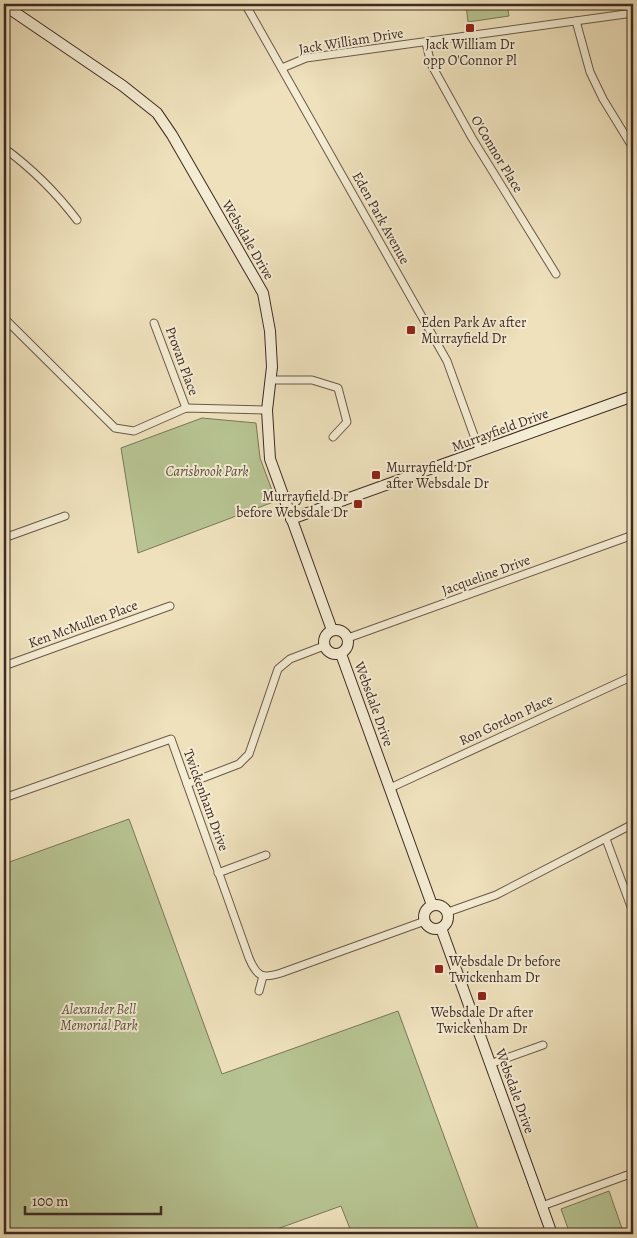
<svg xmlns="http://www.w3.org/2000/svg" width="637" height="1238" font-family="Alegreya,serif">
<rect width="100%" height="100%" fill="#eee1bc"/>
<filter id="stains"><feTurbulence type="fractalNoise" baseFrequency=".004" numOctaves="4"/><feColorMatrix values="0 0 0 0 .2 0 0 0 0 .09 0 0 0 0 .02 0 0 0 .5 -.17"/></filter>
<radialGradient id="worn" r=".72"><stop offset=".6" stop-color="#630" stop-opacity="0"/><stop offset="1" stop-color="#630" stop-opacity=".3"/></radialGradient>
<!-- green -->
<g fill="#b7c392" stroke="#7a765a">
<path d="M466 4H507L509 16 468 22Z"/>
<path d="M202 418 256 423 260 458 276 501 138 553 121 448Z"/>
<path d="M129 819 222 1074 398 1011 480 1234H352L341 1206 263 1234H4V864Z"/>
<path d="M609 1191 624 1234H570L561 1209Z"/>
</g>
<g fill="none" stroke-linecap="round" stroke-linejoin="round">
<defs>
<g id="street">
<path d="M246 4 248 9 447 361 480 452"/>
<path d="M576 21 590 72 603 99 633 148"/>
<path d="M426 43 431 64 472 138 556 274"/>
<path d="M282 68 306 58 633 13"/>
<path d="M4 148C34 170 55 191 77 220"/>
<path d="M4 318 115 428 134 431 186 408 267 410"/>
<path d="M154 323 186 408"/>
<path d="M270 380H312L338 388 347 422 333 437"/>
<path d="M4 538 65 516"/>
<path d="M348 638 633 535"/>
<path d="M4 666 170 606"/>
<path d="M187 784 239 764 249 754 278 669 290 659 324 646"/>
<path d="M390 788 633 676"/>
<path d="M4 798 171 739 249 958C257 977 262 979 281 973L425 921"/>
<path d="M606 839 633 912"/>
<path d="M218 873 266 855"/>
<path d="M448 912 496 895 633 824"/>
<path d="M259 991 263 976"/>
<path d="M490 1064 543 1045"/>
<path d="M542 1206 633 1173"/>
</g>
<g id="secondary">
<path d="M4 5 123 86 157 113 172 135 263 293 270 331 272 367 267 410 270 459 332 630"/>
<path d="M291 519 633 396"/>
<circle cx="336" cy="642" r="12"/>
<path d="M341 654 432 905"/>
<circle cx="436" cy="917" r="12"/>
<path d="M441 928 552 1234"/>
</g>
</defs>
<!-- street casing -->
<use href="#street" stroke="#6a5849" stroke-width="9"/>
<!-- secondary casing -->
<use href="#secondary" stroke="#3e2a23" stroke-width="12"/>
<!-- street -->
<use href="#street" stroke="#f4ecd3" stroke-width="7"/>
<!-- secondary -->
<use href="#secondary" stroke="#f4ecd3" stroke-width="10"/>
</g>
<!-- markers -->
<g fill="#8f2418" stroke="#f4ecd3" stroke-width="2">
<rect x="465" y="23" width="10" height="10" rx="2.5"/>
<rect x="406" y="325" width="10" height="10" rx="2.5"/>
<rect x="371" y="470" width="10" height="10" rx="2.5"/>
<rect x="353" y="499" width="10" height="10" rx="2.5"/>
<rect x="434" y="964" width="10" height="10" rx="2.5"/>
<rect x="477" y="991" width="10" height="10" rx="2.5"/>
</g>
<g text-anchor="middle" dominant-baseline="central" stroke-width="4" stroke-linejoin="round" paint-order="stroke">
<!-- street labels -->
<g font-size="14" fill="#3e2a23" stroke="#f4ecd3">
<text transform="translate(351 41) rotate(-9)">Jack William Drive</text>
<text transform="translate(497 154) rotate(59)">O'Connor Place</text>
<text transform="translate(381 218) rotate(61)">Eden Park Avenue</text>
<text transform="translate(248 240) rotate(60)">Websdale Drive</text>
<text transform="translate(182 361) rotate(70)">Provan Place</text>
<text transform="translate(500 430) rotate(-20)">Murrayfield Drive</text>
<text transform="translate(486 575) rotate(-20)">Jacqueline Drive</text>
<text transform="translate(83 624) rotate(-20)">Ken McMullen Place</text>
<text transform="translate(374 704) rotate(70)">Websdale Drive</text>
<text transform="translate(506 720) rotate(-25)">Ron Gordon Place</text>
<text transform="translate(206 800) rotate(70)">Twickenham Drive</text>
<text transform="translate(515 1091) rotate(70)">Websdale Drive</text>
</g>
<!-- poi labels -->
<g font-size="14" fill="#3e2a23" stroke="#f4ecd3" text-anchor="start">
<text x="470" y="44" text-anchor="middle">Jack William Dr<tspan x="470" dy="16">opp O'Connor Pl</tspan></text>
<text x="421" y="322">Eden Park Av after<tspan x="421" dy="16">Murrayfield Dr</tspan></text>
<text x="386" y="467">Murrayfield Dr<tspan x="386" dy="16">after Websdale Dr</tspan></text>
<text x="348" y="496" text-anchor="end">Murrayfield Dr<tspan x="348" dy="16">before Websdale Dr</tspan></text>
<text x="449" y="961">Websdale Dr before<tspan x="449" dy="16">Twickenham Dr</tspan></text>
<text x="482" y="1012" text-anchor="middle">Websdale Dr after<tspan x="482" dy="16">Twickenham Dr</tspan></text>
</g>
<!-- park labels -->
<g font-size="14" font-style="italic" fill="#5c503f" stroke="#f4ecd3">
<text x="207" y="471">Carisbrook Park</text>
<text x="99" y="1009">Alexander Bell<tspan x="99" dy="16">Memorial Park</tspan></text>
</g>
</g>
<!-- margin -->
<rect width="637" height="1238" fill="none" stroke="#eee1bc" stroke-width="20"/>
<rect x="5" y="5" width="627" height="1228" fill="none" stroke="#3e2a23" stroke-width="2.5"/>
<rect x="10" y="10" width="617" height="1218" fill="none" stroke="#3e2a23"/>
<!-- scale -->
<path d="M25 1206v8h136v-8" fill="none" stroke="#3e2a23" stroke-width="2.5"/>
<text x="32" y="1206" font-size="15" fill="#3e2a23" stroke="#f4ecd3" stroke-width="4" paint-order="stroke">100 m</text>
<rect width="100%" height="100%" filter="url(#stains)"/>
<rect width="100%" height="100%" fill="url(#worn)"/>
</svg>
